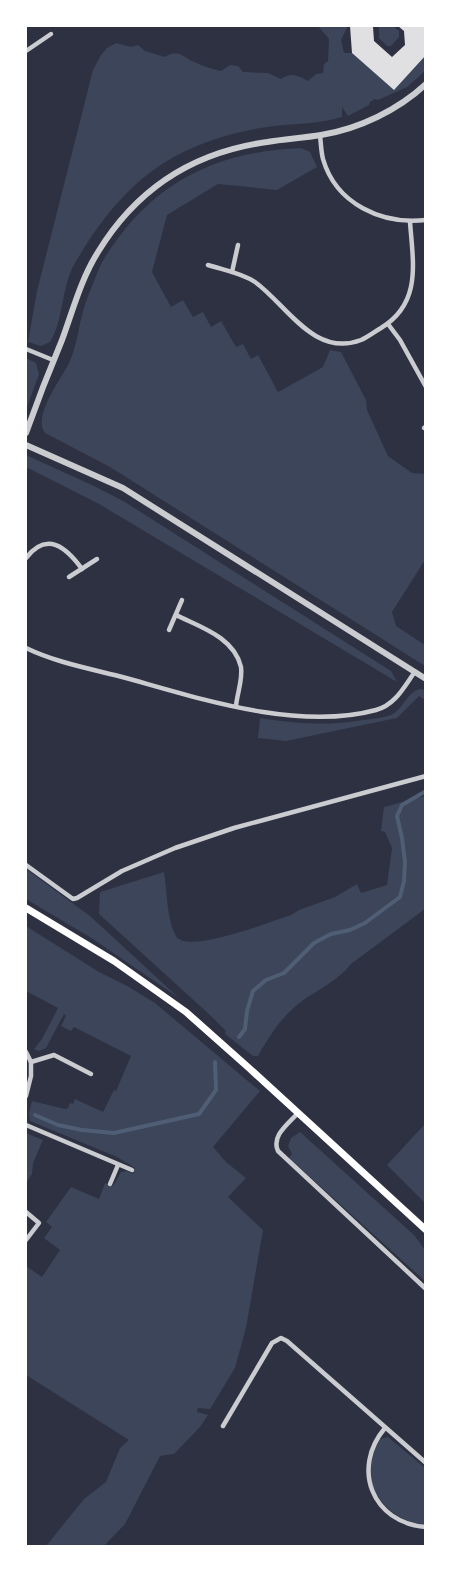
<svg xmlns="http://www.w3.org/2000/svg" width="451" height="1572" font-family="'Noto Serif',serif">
<rect width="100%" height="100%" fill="#2d3142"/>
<!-- green -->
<g fill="#3c4559">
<path d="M318 26H348L341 40 344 53H352L394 89 425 55V71L407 87 378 100 375 99 370 102 369 105 348 116 342 107V117C316 125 288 123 260 128 168 145 122 184 75 263 61 287 64 320 50 342L41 346 28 342 37 291 93 70 101 55 107 48 116 43 131 47 138 45 145 51 165 57C176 49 182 55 192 61 200 65 212 69 221 71L230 65 238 66 243 72 268 73 281 79C291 72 297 75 308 81L316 74 323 73 324 64 328 61 329 39Z"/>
<path d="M379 26H393L399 31V37L391 46H387L379 38Z"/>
<path d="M301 148 310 152 317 167 277 190 218 184 167 215 152 272 171 307 183 300 193 317 203 312 211 327 221 321 236 347 243 344 251 359 258 355 278 392 323 367 330 350 341 352 366 400 367 410 388 456 412 473 425 474V560L392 612 396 626 425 645V666L110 467 45 433C32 417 61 379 69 363 76 348 78 331 82 315 85 302 91 289 96 276 101 261 112 246 122 233 168 174 228 151 301 148Z"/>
<path d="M26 358 36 363 39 374 26 410Z"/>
<path d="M26 455 94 486 125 502 391 671 397 682 99 504 26 467Z"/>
<path d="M422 689 425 691V700L419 696 397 718 286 741 258 738 260 718C296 724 327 726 363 720 372 719 382 718 391 715 404 709 407 690 422 689Z"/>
<path d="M425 796V909L351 964C339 980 319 989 302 1001 282 1016 270 1035 258 1056H253L225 1034 226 1031 211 1016 99 914 100 892 164 872C167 890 167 921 176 936 186 955 272 921 291 915L299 910 335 897 357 884 361 893 387 885 392 848 385 832 381 831 384 807Z"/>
<path d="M26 869 90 916 179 998 93 939 26 899Z"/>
<path d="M26 926 99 972 129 987 155 1003 260 1091 213 1147 226 1162 246 1178 228 1197 263 1230 246 1328 235 1368 210 1409 198 1408 197 1412 208 1415 200 1427 174 1454 160 1456 125 1524 104 1546H46L84 1499 106 1482 120 1448 129 1440 26 1375V1266L42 1277 60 1250 44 1238 52 1227 46 1222 71 1187 99 1199 105 1183 113 1186 121 1172 127 1171 133 1174 135 1168 117 1157 30 1121 29 1113 32 1101 65 1109 68 1108 70 1103 73 1104 75 1099 103 1112 114 1090 116 1091 131 1056 74 1027 71 1031 61 1026 66 1016 64 1014 46 1048 39 1051 34 1049 42 1039 58 1008 26 991Z"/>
<path d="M425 1124H426L425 1203 387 1165Z"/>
<path d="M300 1132 414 1235 425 1250V1281L289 1158 292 1154 288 1146 291 1138Z"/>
<path d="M26 1133 43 1140 33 1163 32 1174 26 1183Z"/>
<path d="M388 1437 425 1468V1525C384 1521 353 1477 380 1439Z"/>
</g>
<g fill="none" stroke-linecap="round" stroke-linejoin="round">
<!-- stream -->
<g stroke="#4f5d75" stroke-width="4">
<path d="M239 1037 245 1029 247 1011 253 991 266 980 284 973 314 943 331 934 350 930 365 923 400 897 404 881 405 862 402 838 397 816 402 805 426 791"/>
<path d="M35 1115 58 1125 82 1130 114 1133 199 1114 216 1090 215 1062"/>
</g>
</g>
<!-- building -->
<path fill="#e0e0e3" d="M350 26H375L373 27 374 41 392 57 405 45 404 31 398 26H426V55L394 90 352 53Z"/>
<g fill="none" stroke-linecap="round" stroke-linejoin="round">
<!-- minor -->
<g stroke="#caccd0" stroke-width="4.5">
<path d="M26 51 51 34"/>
<path d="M320 136C321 143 321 151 323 159 336 204 382 225 426 220"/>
<path d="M208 265C224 270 242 273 255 282 287 305 314 358 361 340 368 337 374 332 381 328 422 303 413 263 410 222"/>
<path d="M232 272 238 245"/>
<path d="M388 324 400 340 426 387"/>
<path d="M26 349 53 360"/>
<path d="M424 428 426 426"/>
<path d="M26 558C47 531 66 547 82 569"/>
<path d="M69 577 97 559"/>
<path d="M176 615C200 627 234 637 241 667 243 679 237 694 236 706"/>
<path d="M169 630 182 600"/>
<path d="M26 648C57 663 92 669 126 678 201 699 299 731 376 710 395 705 404 687 414 673"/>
<path d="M26 865 73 899 77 898 122 871 175 848 234 828 426 776"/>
<path d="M26 1052 31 1062"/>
<path d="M31 1062 54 1055 91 1074"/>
<path d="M26 1096 31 1076V1062"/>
<path d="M298 1113C288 1124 271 1136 278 1151L426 1289"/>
<path d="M26 1125 132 1170"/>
<path d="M110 1184 118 1165"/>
<path d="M26 1212 39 1223 26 1240"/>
<path d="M223 1426 272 1343 281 1338 287 1341 426 1463"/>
<path d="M385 1428C351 1468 372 1523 426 1527"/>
</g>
<!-- tertiary -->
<g stroke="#caccd0" stroke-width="6">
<path d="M26 433C37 402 49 371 62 340 73 310 81 279 98 252 137 188 194 152 267 142 285 139 303 138 321 135 359 129 398 110 426 84"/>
<path d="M26 445 123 488 426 679"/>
</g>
<!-- secondary -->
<path stroke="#fff" stroke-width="7" d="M26 908 114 961 186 1012 249 1068 426 1230"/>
</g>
<!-- border -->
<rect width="451" height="1572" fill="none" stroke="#ffffff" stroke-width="54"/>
</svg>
